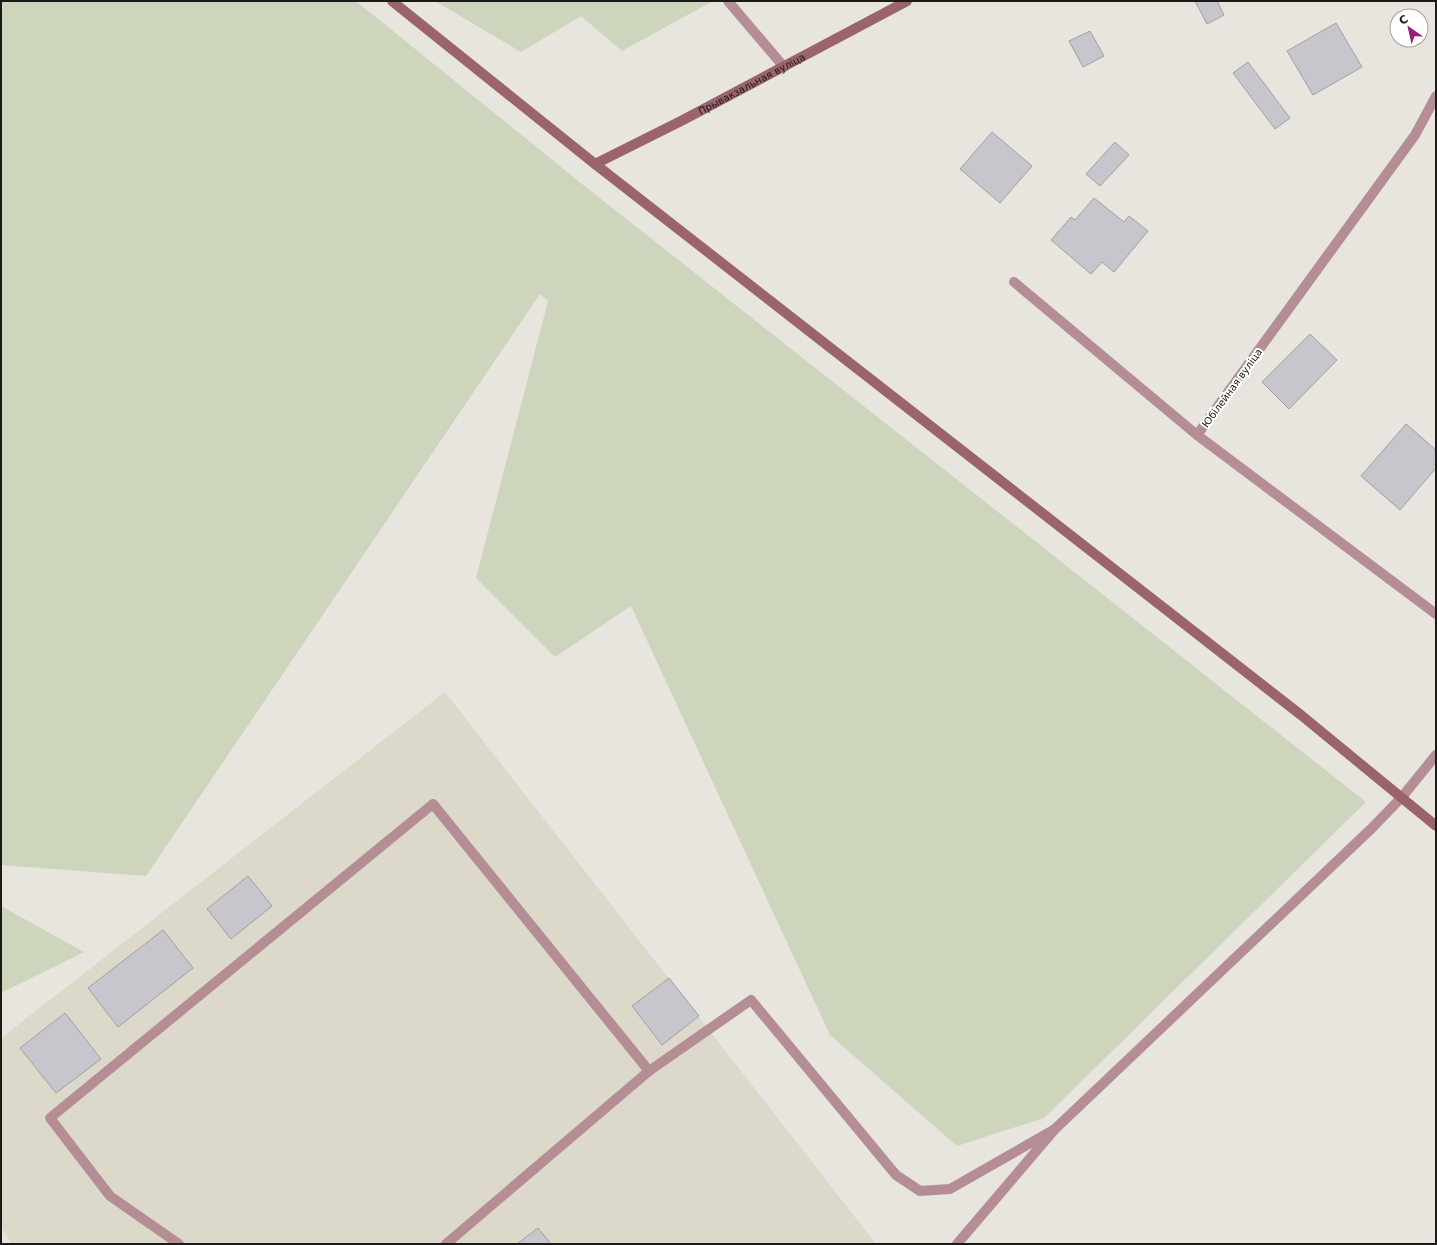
<svg xmlns="http://www.w3.org/2000/svg" width="1437" height="1245" font-family="'DejaVu Sans',sans-serif">
<rect width="100%" height="100%" fill="#e7e5de"/>
<!-- built -->
<path fill="#dcd8ca" d="M445 692 876 1244H12L1 1227V1038Z"/>
<!-- green -->
<g fill="#cdd5bd">
<path d="M1 1H356L582 184 1366 802 1044 1118 957 1146 830 1035 631 606 555 657 476 578 548 301 540 294 146 876 1 865Z"/>
<path d="M435 1H713L622 51 581 16 521 52Z"/>
<path d="M1 906 84 952 1 993Z"/>
</g>
<!-- building -->
<g fill="#c7c6cc" stroke="#a09fa5">
<path d="M1195 1H1217L1224 15 1207 24Z"/>
<path d="M1336 23 1362 67 1313 95 1287 51Z"/>
<path d="M1090 31 1104 56 1083 67 1069 41Z"/>
<path d="M1248 62 1290 118 1275 129 1233 73Z"/>
<path d="M992 132 1032 166 1000 203 960 169Z"/>
<path d="M1115 142 1129 155 1100 186 1086 174Z"/>
<path d="M1094 198 1124 222 1129 216 1148 231 1114 272 1102 262 1091 274 1051 240 1071 217 1075 220Z"/>
<path d="M1310 334 1337 360 1289 409 1262 382Z"/>
<path d="M1406 424 1436 450V468L1400 510 1361 476Z"/>
<path d="M248 876 272 906 231 939 207 909Z"/>
<path d="M163 930 193 968 118 1027 88 988Z"/>
<path d="M669 978 699 1016 662 1045 632 1006Z"/>
<path d="M65 1013 101 1059 56 1093 20 1048Z"/>
<path d="M538 1228 551 1244H517Z"/>
</g>
<g fill="none" stroke-linecap="round" stroke-linejoin="round">
<!-- lane -->
<g stroke="#b58d95" stroke-width="10">
<path d="M728 1 784 67"/>
<path d="M1014 282 1197 435"/>
<path d="M179 1244 110 1196 50 1118 433 804 649 1071"/>
<path d="M446 1244 649 1071 751 1000 896 1175 920 1191 950 1189 1055 1129"/>
</g>
<!-- street -->
<g stroke="#b58d95" stroke-width="10">
<path d="M1436 96 1415 135 1197 435 1436 614"/>
<path d="M957 1244 1055 1129 1372 828 1402 797 1436 755"/>
</g>
<!-- secondary -->
<g stroke="#9a636e" stroke-width="10">
<path d="M392 1 595 164 1301 715 1436 826"/>
<path id="s1" d="M595 164 683 120 907 1"/>
</g>
</g>
<g text-anchor="middle" dominant-baseline="central" stroke-width="4" stroke-linejoin="round" paint-order="stroke">
<!-- street labels -->
<g font-size="10" fill="#1b1a17" stroke="#fff">
<text stroke="none"><textPath href="#s1" startOffset="176">Прывакзальная вуліца</textPath></text>
<text transform="translate(1232 388) rotate(-54)">Юбілейная вуліца</text>
</g>
</g>
<!-- border -->
<rect width="1437" height="1245" fill="none" stroke="#1b1a17" stroke-width="4"/>
<!-- north arrow -->
<g transform="translate(1409 28) rotate(326)"><circle r="19" fill="#ffffff" stroke="#a4a3a2"/>
<path d="M0-3L7 15L0 10L-7 15Z" fill="#991e77"/>
<text y="-6" font-size="11" font-weight="bold" text-anchor="middle" fill="#1b1a17">С</text>
</g>
</svg>
